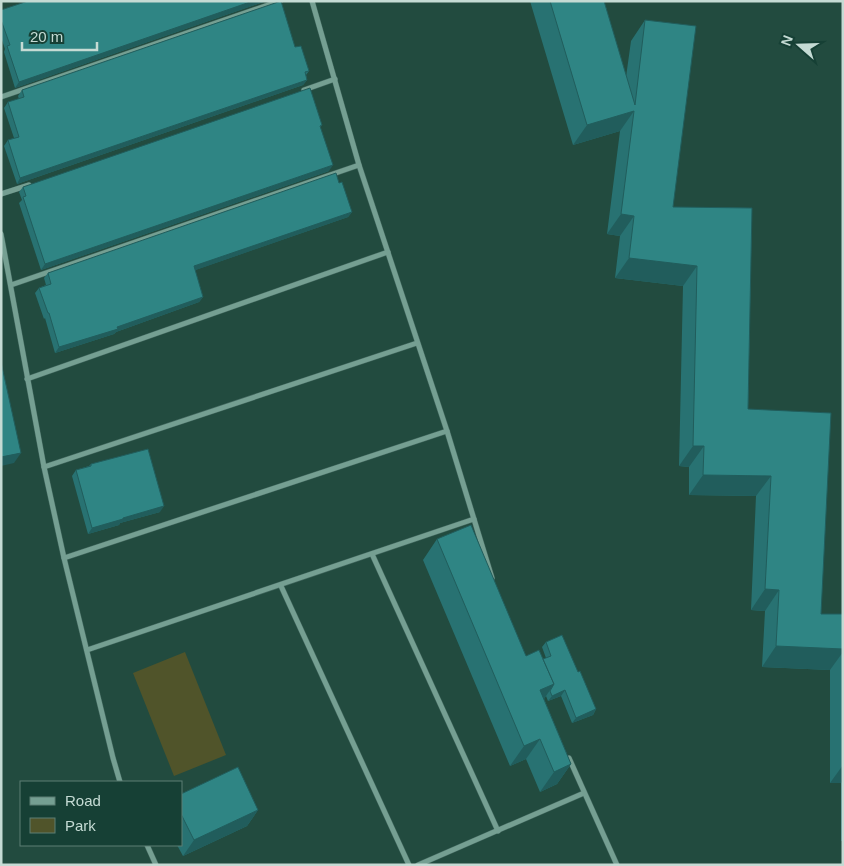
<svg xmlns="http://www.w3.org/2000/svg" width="844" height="866" font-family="Arial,sans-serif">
<rect width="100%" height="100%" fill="#224b3f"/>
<!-- green -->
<path fill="#50542a" d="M185 652 226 755 174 776 133 673Z"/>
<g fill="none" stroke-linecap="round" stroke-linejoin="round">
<defs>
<g id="minor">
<path d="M312 1 359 165 447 431 492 578"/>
<path d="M304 90 335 79"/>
<path d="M1 97 280 1"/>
<path d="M1 194 29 185"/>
<path d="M1 234 44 467 64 558 113 758 120 782"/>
<path d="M11 285 359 165"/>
<path d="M27 379 388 252"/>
<path d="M44 467 417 343"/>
<path d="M372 554 498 831"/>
<path d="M64 558 447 431"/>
<path d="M281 586 409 865"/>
<path d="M87 650 474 519"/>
<path d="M569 758 617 865"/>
<path d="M147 845 156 865"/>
<path d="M418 865 584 793"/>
</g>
</defs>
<!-- minor casing -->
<use href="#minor" stroke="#42675e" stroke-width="6"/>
<!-- minor -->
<use href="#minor" stroke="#759f92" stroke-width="5"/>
</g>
<!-- wall -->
<g fill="#287272">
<path d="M28 1H266L15 88 4 52 5 49 1 37V10Z"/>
<path d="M530 1H604L626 77 631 41 645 20 673 207 752 208 748 409 821 614H843V841H841V783H830V670L762 667 765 611 751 610 756 496 689 495V467L679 466 683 286 615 278 620 236 607 234 620 131 573 145Z"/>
<path d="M295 47 309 71 306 75 307 80 303 85 17 184 4 146 8 140 14 138 4 108 8 102 19 99 18 96 22 90Z"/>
<path d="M322 125 320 128 329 171 41 270 19 203 22 200 19 192 23 187Z"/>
<path d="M339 183 352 212 348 217 195 270 203 297 199 302 116 332 114 334 55 353 45 318 44 319 35 293 39 288 46 285 44 278 48 273Z"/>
<path d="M91 464 160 512 120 523 119 525 88 534 72 476 76 470 89 466Z"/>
<path d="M437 539 526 656 543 659 546 658 542 647 546 642 578 672 596 709 593 715 572 723 561 696 548 701 546 696 544 699 571 764 557 784 540 792 526 759 510 766 423 560Z"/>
<path d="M181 794 258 810 247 826 183 856 177 845H181Z"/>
</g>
<!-- shaded-wall -->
<g fill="#215d5c">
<path d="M253 1H266L15 88 19 82Z"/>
<path d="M307 80 303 85 17 184 20 178Z"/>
<path d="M634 111 620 131 573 145 587 125Z"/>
<path d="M333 165 329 171 41 270 45 264Z"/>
<path d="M352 212 348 217 190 272 194 266Z"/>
<path d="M621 214 634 216 620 236 607 234Z"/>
<path d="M629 258 697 266 683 286 615 278Z"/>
<path d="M203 297 199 302 116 332 114 334 55 353 59 347Z"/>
<path d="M693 446H704L689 467 679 466Z"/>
<path d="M21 453 14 463 1 466V457Z"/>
<path d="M703 475 771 476 756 496 689 495Z"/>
<path d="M164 506 160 512 120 523 119 525 88 534 92 528 123 518Z"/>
<path d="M765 589 779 590 765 611 751 610Z"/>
<path d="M776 646 843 649V652L830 670 762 667Z"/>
<path d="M554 684 540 705V690Z"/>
<path d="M565 690 561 696 548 701 552 696Z"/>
<path d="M596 709 593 715 572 723 576 718Z"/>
<path d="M540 739 526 759 510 766 524 746Z"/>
<path d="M571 764 557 784 540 792 554 772Z"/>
<path d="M843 765V781L841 783H830Z"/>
<path d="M258 810 247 826 183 856 194 840Z"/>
</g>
<!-- building -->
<g fill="#2f8584" stroke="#215d5c">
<path d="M28 1H253L19 82 7 46 10 45 1 20V10Z"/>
<path d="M281 1 295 47 301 46 309 71 305 72 307 80 20 178 8 140 19 137 8 102 24 97 22 90Z"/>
<path d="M550 1H604L635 105 645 20 696 26 673 207 752 208 748 409 831 413 821 614H843V649L776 646 779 590 765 589 771 476 703 475 704 446H693L697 266 629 258 634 216 621 214 634 111 587 125Z"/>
<path d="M310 88 322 125 320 126 333 165 45 264 23 197 26 196 23 187Z"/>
<path d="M336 173 339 183 342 182 352 212 194 266 203 297 117 327 118 329 59 347 49 313H48L39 288 51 284 48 273Z"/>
<path d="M1 362 21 453 1 457Z"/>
<path d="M148 449 164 506 123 518V519L92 528 76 470 91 466V464Z"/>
<path d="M471 525 526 656 539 650 554 684 540 690 571 764 554 772 540 739 524 746 437 539Z"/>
<path d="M562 635 578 672 580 671 596 709 576 718 565 690 552 696 550 691 554 684 543 659 551 656 546 642Z"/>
<path d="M238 767 258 810 194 840 181 814V794Z"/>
</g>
<!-- border -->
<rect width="844" height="866" fill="none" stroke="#c5dbd4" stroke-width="5"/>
<!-- legend -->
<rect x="20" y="781" width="162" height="65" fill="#164035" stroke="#5c7e75"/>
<rect x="30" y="797" width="25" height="8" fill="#759f92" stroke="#5c7e75"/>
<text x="65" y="806" font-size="15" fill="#c5dbd4">Road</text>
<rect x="30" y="818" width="25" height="15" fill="#50542a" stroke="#5c7e75"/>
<text x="65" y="831" font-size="15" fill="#c5dbd4">Park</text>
<!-- north arrow -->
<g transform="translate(799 45) rotate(290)" stroke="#164035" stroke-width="4" paint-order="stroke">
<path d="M0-4L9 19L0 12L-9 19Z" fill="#c5dbd4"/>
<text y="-8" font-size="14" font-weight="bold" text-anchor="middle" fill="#c5dbd4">N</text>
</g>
<!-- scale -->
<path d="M22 42v8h75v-8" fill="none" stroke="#c5dbd4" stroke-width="2.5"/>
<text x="30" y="42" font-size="15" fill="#c5dbd4" stroke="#164035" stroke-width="4" paint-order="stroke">20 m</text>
</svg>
